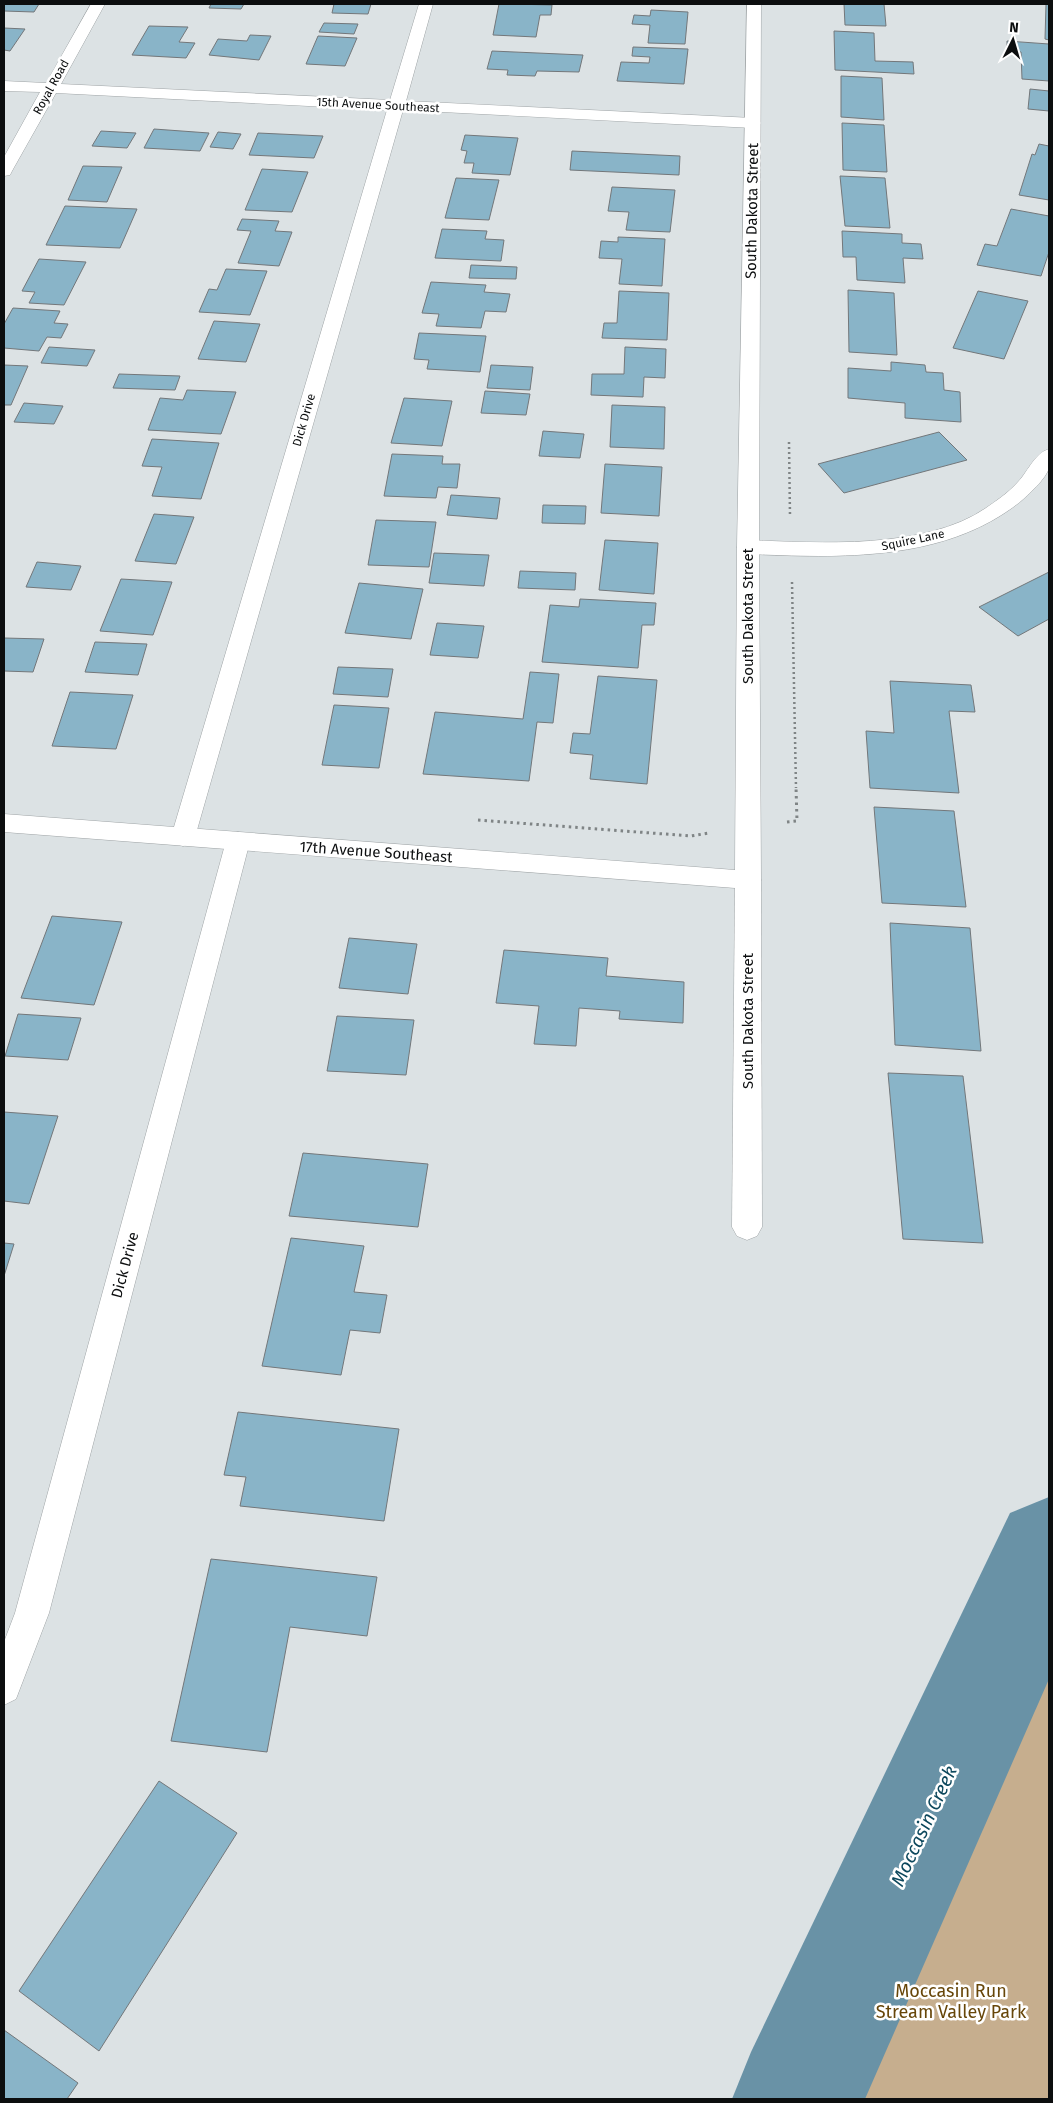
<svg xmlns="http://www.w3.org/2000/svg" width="1053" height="2103" font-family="'Fira Sans',sans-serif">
<rect width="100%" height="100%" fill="#dce2e4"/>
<!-- green -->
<path fill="#c6ae8e" d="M1049 1552V2099H798Z"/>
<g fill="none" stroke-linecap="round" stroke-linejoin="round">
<!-- river -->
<path fill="#6992a6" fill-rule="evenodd" d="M1049 1497V1679L865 2099H732L751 2052 1010 1513Z"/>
</g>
<!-- building -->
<g fill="#89b4c8" stroke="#73777a">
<path d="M4 4H39L34 12 4 11Z"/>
<path d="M211 4H244L241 9 209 8Z"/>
<path d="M334 4H371L368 14 332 13Z"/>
<path d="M499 4H511L552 5 551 15H540L536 37 493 35Z"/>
<path d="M844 4H884L886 26 845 25Z"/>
<path d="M1046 4H1049V40L1045 39Z"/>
<path d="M651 10 688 12 685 44 648 43 650 25 632 24 634 15 650 16Z"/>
<path d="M324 23 358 24 354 34 319 32Z"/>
<path d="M149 26 188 27 179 42 195 43 186 58 132 55Z"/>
<path d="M4 28 25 29 10 51 4 50Z"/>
<path d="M834 31 874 33 875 61 913 62 914 74 835 70Z"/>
<path d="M250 35 271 36 259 60 209 55 218 39 247 41Z"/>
<path d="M318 36 357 38 345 66 306 64Z"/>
<path d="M1007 41 1049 44V81L1022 79 1021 52 1007 51Z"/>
<path d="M633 47 688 49 684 84 617 81 621 62 649 63 650 57 632 56Z"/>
<path d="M492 51 583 55 579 72 537 71 535 76 507 75 508 70 487 69Z"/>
<path d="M841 76 882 78 884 120 841 117Z"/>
<path d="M1030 89 1049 91V111L1028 109Z"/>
<path d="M842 123 884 125 887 172 843 170Z"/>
<path d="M154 129 209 133 200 151 144 148Z"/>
<path d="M101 131 136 133 127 148 92 146Z"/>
<path d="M218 132 241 134 233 149 210 147Z"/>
<path d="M258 133 323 136 314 158 249 155Z"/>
<path d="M465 135 518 138 510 175 472 173 474 163H464L467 151 461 150Z"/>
<path d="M1039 144 1049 146V200L1019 195 1032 154 1035 155Z"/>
<path d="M572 151 680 156 679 175 570 170Z"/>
<path d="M83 166 122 167 107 202 68 200Z"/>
<path d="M262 169 308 172 292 212 245 210Z"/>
<path d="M840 176 885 178 890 228 845 226Z"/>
<path d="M456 178 499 180 489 220 445 218Z"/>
<path d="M612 187 675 190 670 232 626 230 629 212 608 211Z"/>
<path d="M65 206 137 209 120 248 46 245Z"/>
<path d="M1011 209 1049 216V252L1041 276 977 265 985 244 997 246Z"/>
<path d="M242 219 279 221 275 231 292 232 279 266 238 263 251 231 237 230Z"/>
<path d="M442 229 487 231 485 239 504 240 501 261 435 258Z"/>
<path d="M842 231 902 234V243L921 244 923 259 903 258 905 283 857 280 856 257H843Z"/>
<path d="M618 237 665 239 662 286 619 284 622 259 599 258 601 241 618 242Z"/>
<path d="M39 259 86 262 64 305 29 303 35 292 22 291Z"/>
<path d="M471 265 517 267 516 279 469 278Z"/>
<path d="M226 269 267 271 250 315 199 312 209 289 217 290Z"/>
<path d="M431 282 486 285 484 292 510 294 506 312 485 311 481 328 436 326 439 314 422 313Z"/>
<path d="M848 290 894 293 897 355 849 352Z"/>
<path d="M619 291 669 293 667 340 602 338 604 323H617Z"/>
<path d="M978 291 1028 301 1004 359 953 348Z"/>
<path d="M13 308 60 311 54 323 68 324 61 338 47 337 39 351 4 348V324Z"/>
<path d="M214 321 260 324 246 362 198 359Z"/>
<path d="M419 333 486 336 480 372 427 369 429 360 414 359Z"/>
<path d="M49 347 95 350 87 366 41 363Z"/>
<path d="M625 347 666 349 665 378 644 377 643 397 591 395 592 374H624Z"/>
<path d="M891 362 925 365 926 372 943 373 944 390 960 392 961 422 905 418V403L848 398V368L891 371Z"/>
<path d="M4 365 28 366 11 405H4Z"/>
<path d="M491 365 533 367 530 390 487 388Z"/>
<path d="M119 374 180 376 175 390 113 388Z"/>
<path d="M187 390 236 392 221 434 148 430 160 398 183 400Z"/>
<path d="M485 391 530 394 526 415 481 413Z"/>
<path d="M404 398 452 401 442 446 391 443Z"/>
<path d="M24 403 63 406 54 424 14 422Z"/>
<path d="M612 405 665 407 664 449 610 447Z"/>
<path d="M543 431 584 434 580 458 539 456Z"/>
<path d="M939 432 967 460 844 493 818 464Z"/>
<path d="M152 439 219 443 201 499 152 496 162 467 142 466Z"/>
<path d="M392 454 443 456 442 464H460L457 488 438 487 436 498 384 496Z"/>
<path d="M605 464 662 467 659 516 601 513Z"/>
<path d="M451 495 500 498 497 519 447 515Z"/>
<path d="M543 505 586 506 585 524 542 523Z"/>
<path d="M154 514 194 517 176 564 135 561Z"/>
<path d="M376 520 436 522 429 567 368 565Z"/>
<path d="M605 540 658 543 654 594 599 590Z"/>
<path d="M434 553 489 555 484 586 429 583Z"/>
<path d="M37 562 81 566 71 590 26 587Z"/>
<path d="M520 571 576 573 575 590 518 588Z"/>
<path d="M1049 572V619L1018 636 979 607Z"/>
<path d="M121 579 172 582 153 635 100 631Z"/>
<path d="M359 583 423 589 411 639 345 633Z"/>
<path d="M580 599 656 603 654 625H642L638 668 542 662 550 605 579 607Z"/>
<path d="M437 623 484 626 478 658 430 655Z"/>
<path d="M4 638 44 639 33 672 4 671Z"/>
<path d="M95 642 147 644 138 675 85 672Z"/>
<path d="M338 667 393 669 388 697 333 694Z"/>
<path d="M530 672 559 674 553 723 537 722 529 781 423 774 435 712 523 719Z"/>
<path d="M598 676 657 680 647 784 590 779 593 755 570 753 573 733 590 734Z"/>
<path d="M890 681 971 685 975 712 949 711 959 793 870 788 866 731 894 733Z"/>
<path d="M70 692 133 695 116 749 52 746Z"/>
<path d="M334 705 389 708 379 768 322 765Z"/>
<path d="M874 807 954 811 966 907 882 903Z"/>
<path d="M52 916 122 922 94 1005 21 998Z"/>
<path d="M890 923 970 928 981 1051 895 1045Z"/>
<path d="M349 938 417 944 408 994 339 988Z"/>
<path d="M504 950 608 958 606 976 684 982 683 1023 619 1019 620 1011 579 1008 576 1046 534 1044 539 1006 496 1003Z"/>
<path d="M18 1014 81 1018 68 1060 5 1056Z"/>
<path d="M337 1016 414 1020 406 1075 327 1071Z"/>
<path d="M888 1073 963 1076 983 1243 903 1239Z"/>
<path d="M4 1112 58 1116 29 1204 4 1201Z"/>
<path d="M303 1153 428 1164 418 1227 289 1216Z"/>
<path d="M291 1238 364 1246 354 1292 387 1295 380 1333 350 1330 341 1375 262 1366Z"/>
<path d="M4 1243 14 1244 4 1276Z"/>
<path d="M238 1412 399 1429 384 1521 240 1506 246 1477 224 1475Z"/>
<path d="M211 1559 377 1577 367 1636 290 1627 267 1752 171 1741Z"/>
<path d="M159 1781 237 1833 99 2051 19 1991Z"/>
<path d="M4 2030 78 2083 67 2099H4Z"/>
</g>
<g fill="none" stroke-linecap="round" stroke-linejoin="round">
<defs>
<g id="street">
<path d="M91 4H105L61 84 390 100 419 4H433L406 101 753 118 761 123 753 128 403 110 195 837 192 843 183 846 174 843 171 837 387 110 56 93 12 171 10 175 4 176V157L40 92 4 91V81L46 83Z"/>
<path d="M1049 449C1049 454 1051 463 1049 468 1046 479 1028 495 1020 502 944 562 840 558 748 554L740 552 737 547 740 542 748 540C819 543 925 550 986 508 996 501 1008 493 1016 484 1027 474 1034 453 1049 449Z"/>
<path d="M238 832 247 835 250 841 49 1613 16 1699 4 1705V1642L15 1613 226 841 229 835Z"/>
<path d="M748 871 757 873 761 880 762 1227 757 1236 747 1240 737 1236 732 1227 735 880 739 873Z"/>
</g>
<path id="secondary" d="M747 4H761L759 547 761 880 757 887 748 889 4 832V814L735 870 737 547Z"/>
</defs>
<!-- street casing -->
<use href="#street" stroke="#9fa4a6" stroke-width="1"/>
<!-- secondary casing -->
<use href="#secondary" stroke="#9fa4a6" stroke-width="1"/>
<!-- path-far1 -->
<g stroke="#7f8485" stroke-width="2.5" stroke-dasharray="2 3" stroke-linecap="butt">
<path d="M789 442 790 516"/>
<path d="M792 582 796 788"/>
</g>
<!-- path -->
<g stroke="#7f8485" stroke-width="3" stroke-dasharray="2.5 4" stroke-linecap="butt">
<path d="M478 820 691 836 709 833"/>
<path d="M787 822 797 821 796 787"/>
</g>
<!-- street -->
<use href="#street" fill="#fff" fill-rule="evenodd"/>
<!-- secondary -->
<use href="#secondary" fill="#fff" fill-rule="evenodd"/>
</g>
<g text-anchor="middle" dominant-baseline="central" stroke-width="5" stroke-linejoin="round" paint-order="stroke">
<!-- far-street labels -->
<g font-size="12" fill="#0c0e0f" stroke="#fff">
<text transform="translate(51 87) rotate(-61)">Royal Road</text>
<text transform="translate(378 105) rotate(3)">15th Avenue Southeast</text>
<text transform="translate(304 420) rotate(-74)">Dick Drive</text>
<text transform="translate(913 540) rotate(-12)">Squire Lane</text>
</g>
<!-- street labels -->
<g font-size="15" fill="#0c0e0f" stroke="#fff">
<text transform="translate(752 211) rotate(-89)">South Dakota Street</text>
<text transform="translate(748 616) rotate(-90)">South Dakota Street</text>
<text transform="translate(376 852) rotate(4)">17th Avenue Southeast</text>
<text transform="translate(748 1021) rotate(-90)">South Dakota Street</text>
<text transform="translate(125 1265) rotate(-75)">Dick Drive</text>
</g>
<!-- near-park labels -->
<g font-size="18" fill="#674609" stroke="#fff">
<text x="951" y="1991">Moccasin Run<tspan x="951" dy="21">Stream Valley Park</tspan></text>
</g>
<!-- near-water labels -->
<g font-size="19" font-style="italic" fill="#0d485d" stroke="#fff">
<text transform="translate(924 1826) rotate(-65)">Moccasin Creek</text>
</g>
</g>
<!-- border -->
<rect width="1053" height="2103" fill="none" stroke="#0c0e0f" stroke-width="10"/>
<!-- north arrow -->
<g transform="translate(1013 40) rotate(5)" stroke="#ffffff" stroke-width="4" paint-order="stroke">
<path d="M0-4L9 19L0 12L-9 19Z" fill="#0c0e0f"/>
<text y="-8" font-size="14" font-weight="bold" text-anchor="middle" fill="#0c0e0f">N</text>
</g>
</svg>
